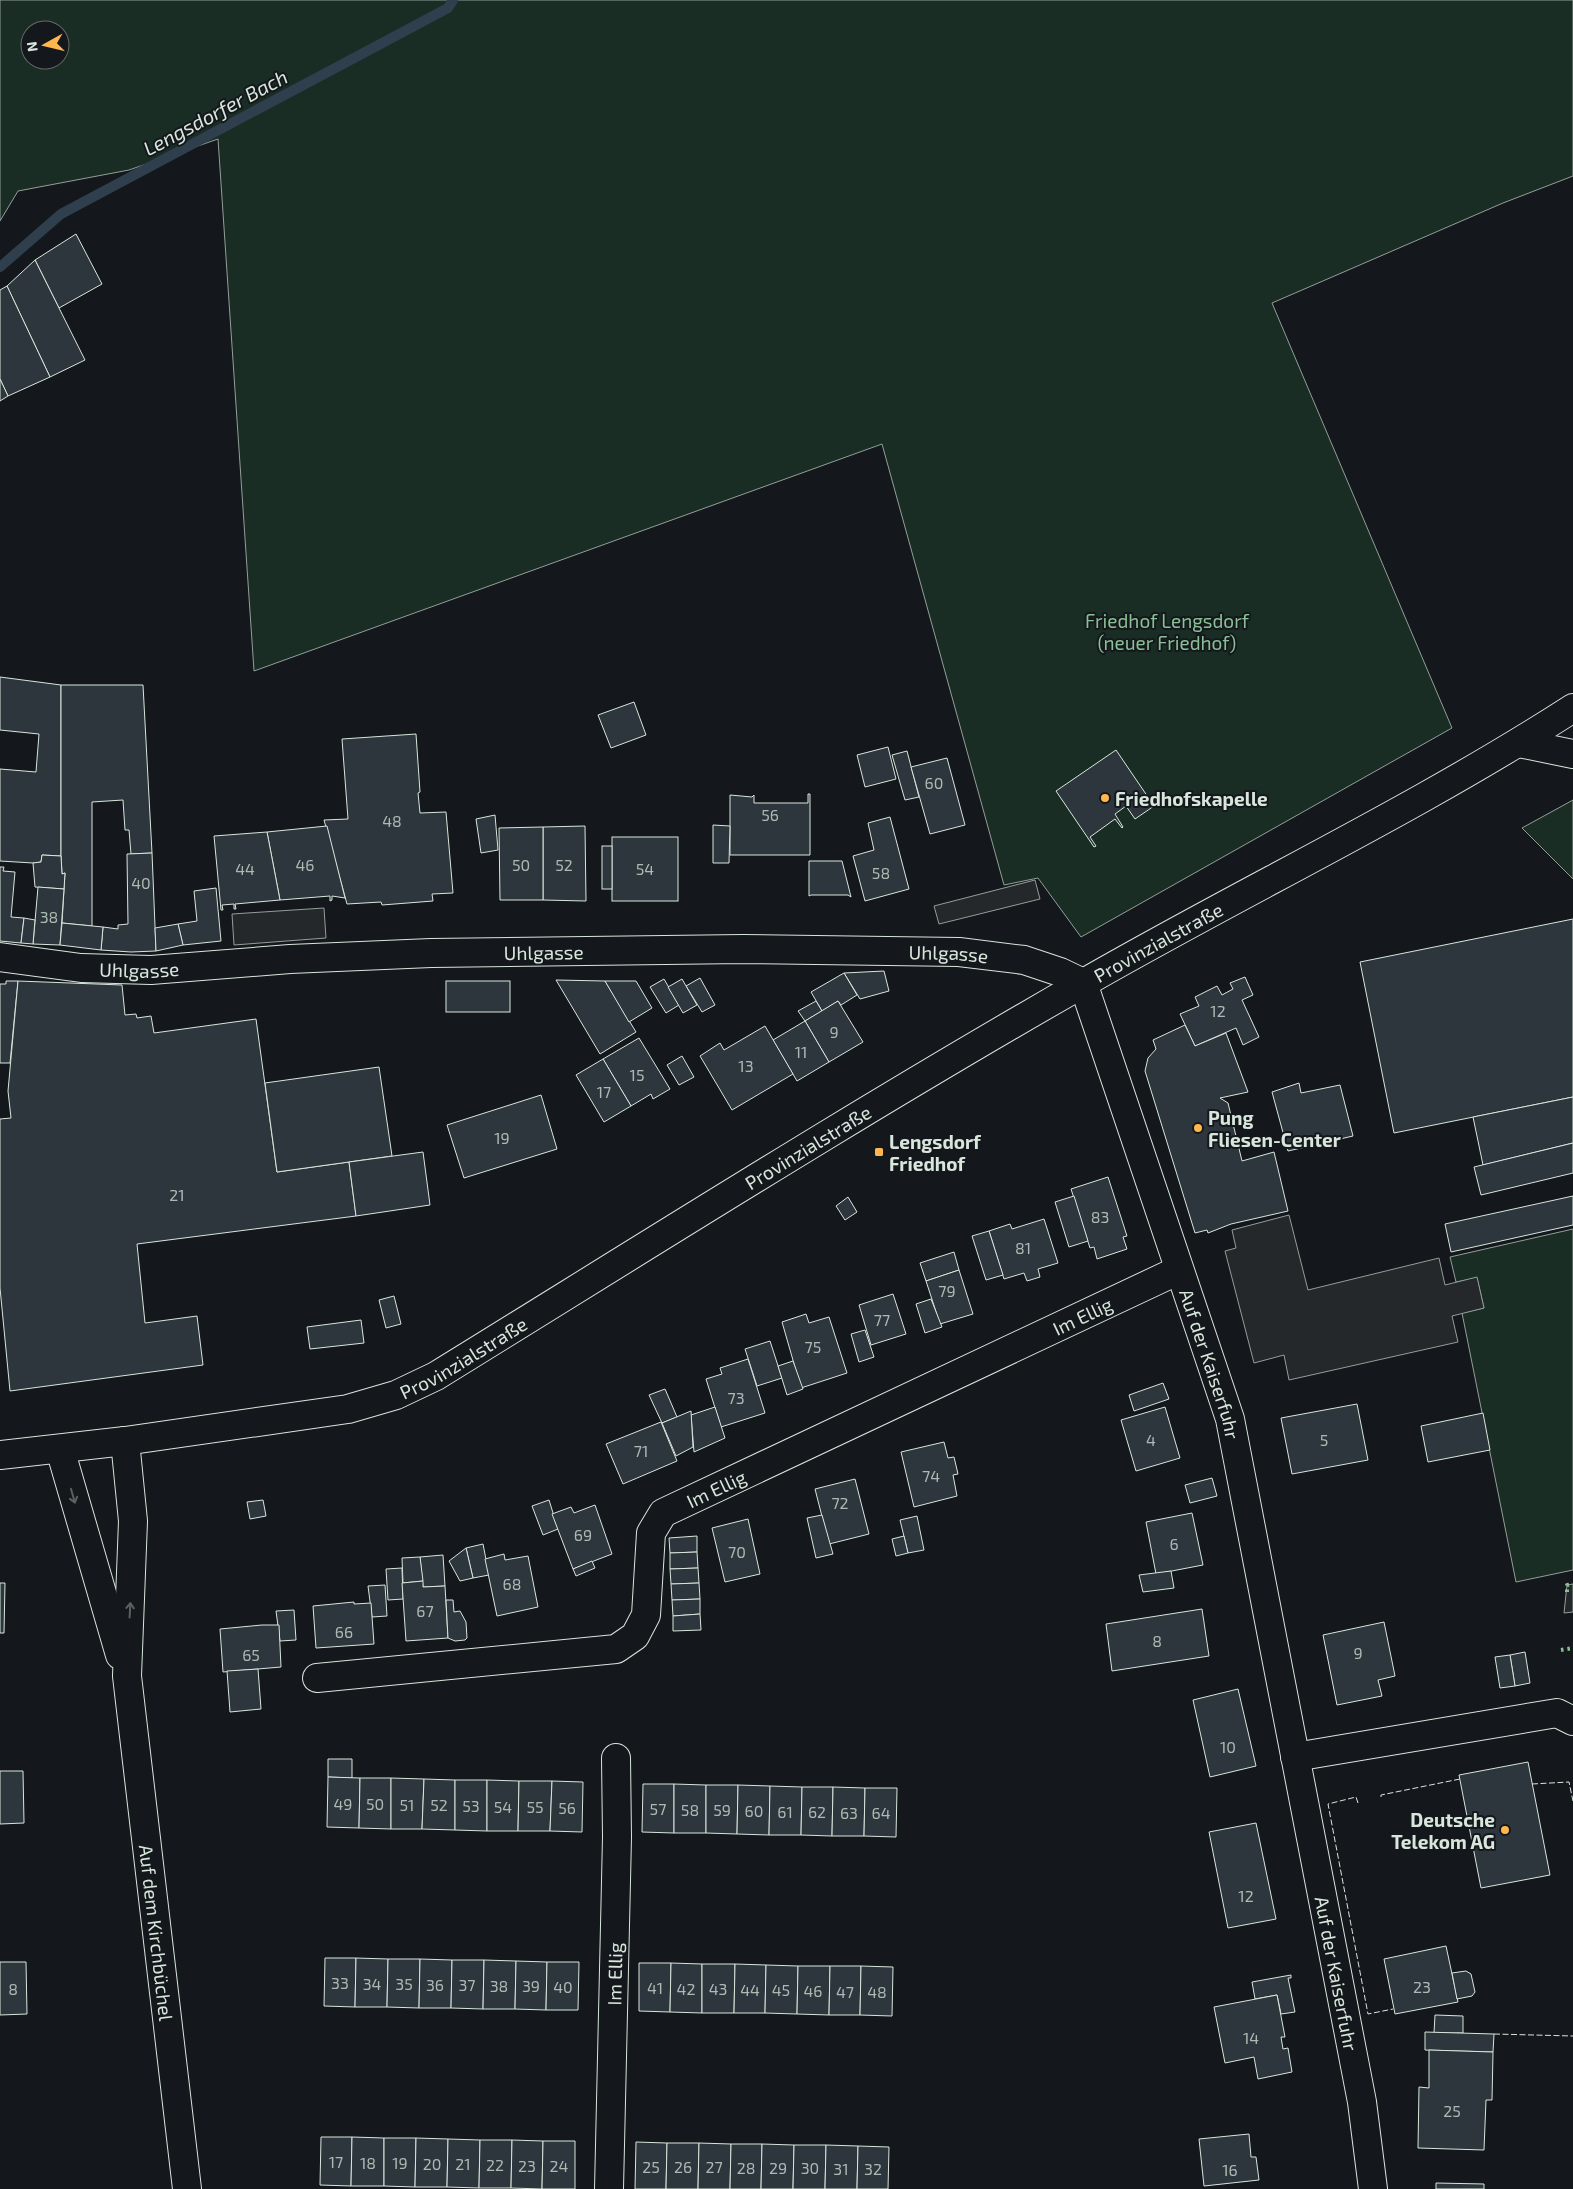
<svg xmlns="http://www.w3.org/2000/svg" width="1573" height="2189" font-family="'Exo 2',sans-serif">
<rect width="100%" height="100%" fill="#14181c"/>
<!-- green -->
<g fill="#1a2d24" stroke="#939e99" fill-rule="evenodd">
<path d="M0 0H1573V176L1503 203 1272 303 1452 728 1081 937 1038 878 1004 885 882 444 254 671 218 139 129 170 18 191 0 221ZM30 30H60V60H30Z"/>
<path d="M1573 800V879L1522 828Z"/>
<path d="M1573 1229V1570L1516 1582 1462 1313 1484 1308 1477 1278 1456 1282 1450 1257Z"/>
</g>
<!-- parking -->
<g fill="#24282b" stroke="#939e99">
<path d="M1035 880 1040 899 939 924 934 906Z"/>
<path d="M324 908 326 938 234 945 232 914Z"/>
<path d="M1289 1215 1308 1290 1439 1258 1445 1285 1477 1277 1484 1308 1452 1316 1458 1342 1289 1380 1284 1355 1254 1363 1225 1251 1236 1248 1232 1230Z"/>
<path d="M1573 1584V1612L1564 1613 1567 1585Z"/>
</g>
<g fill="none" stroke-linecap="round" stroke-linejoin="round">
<!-- stream -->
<path stroke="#2f3f4d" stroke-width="10" d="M0 267 61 214 448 8 453 0"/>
</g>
<!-- building -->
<g fill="#2c363c" stroke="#d8e6dc">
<path d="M76 234 102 284 59 308 35 260Z"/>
<path d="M35 260 85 360 50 377 7 286Z"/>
<path d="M7 286 50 377 8 396 0 379V290Z"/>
<path d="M0 379 8 396 0 401Z"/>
<path d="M0 677 61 685V856L42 855 41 862 33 863 0 861V769L36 772 39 734 0 730Z"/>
<path d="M61 685H143L152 853 131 854 129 830H125L123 800 92 802V926L62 923 65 873 62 874 61 856Z"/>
<path d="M634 702 646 735 611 748 598 715Z"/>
<path d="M416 734 420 792 418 793 420 813 446 812 453 893 432 894 433 901 382 905 381 902 347 904 324 820 348 819 342 739Z"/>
<path d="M888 747 896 779 865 787 857 755Z"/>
<path d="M1116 750 1154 806 1135 819 1126 806 1115 814 1123 827 1122 828 1115 819 1090 837 1096 846 1094 847 1056 791Z"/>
<path d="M907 751 919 797 905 800 892 755Z"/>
<path d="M947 758 965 825 930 834 911 767Z"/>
<path d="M808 794H810V855H730V795L752 797 754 795V803H808Z"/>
<path d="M495 815 498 850 481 853 476 819Z"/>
<path d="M890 817 909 889 865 901 853 856 874 850 868 823Z"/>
<path d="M713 825 730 826 729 863H713Z"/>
<path d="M327 826 345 898 332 896V900L330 901V896L280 900 267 832Z"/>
<path d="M585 826 586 901 543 900V827Z"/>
<path d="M543 827V900H500L499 828Z"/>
<path d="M267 832 280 900 235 904 236 909H234V904L222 905 223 910H221L214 836Z"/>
<rect x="612" y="837" width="66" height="64"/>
<rect x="602" y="846" width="10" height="43"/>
<path d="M152 853 156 951 131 952 101 950 103 927 118 929V925L128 924 127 854Z"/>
<path d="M42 855 61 856 62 874 65 873 64 889 35 887 33 863 41 862Z"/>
<path d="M809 861H842L851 897 848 895H811L809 896Z"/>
<path d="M0 867H4L3 871 15 872 11 917 24 918 21 943 0 941Z"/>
<path d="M38 887 64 889 60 945 33 944Z"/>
<path d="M216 888 221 941 183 945 178 924 197 921 194 891Z"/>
<path d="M24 918 35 920 33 944 21 943Z"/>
<path d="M1573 919V1097L1394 1133 1360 962Z"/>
<path d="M62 923 103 927 101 950 60 945Z"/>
<path d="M178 924 183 945 156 951 155 928Z"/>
<path d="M884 971 889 991 860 999 844 973Z"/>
<path d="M844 973 857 995 841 1005 838 1001 822 1011 811 992Z"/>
<path d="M1245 977 1253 995 1242 1000 1259 1037 1243 1045 1236 1028 1195 1046 1180 1014 1199 1006 1195 997 1217 986 1222 995 1233 989 1230 983Z"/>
<path d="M700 978 715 1005 702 1012 686 986Z"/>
<path d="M664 979 679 1005 666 1013 650 987Z"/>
<path d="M682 979 697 1005 683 1013 668 987Z"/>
<path d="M556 980 605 981 636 1032 600 1054Z"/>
<path d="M6 981H18L10 1063H0V984H6Z"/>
<path d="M18 981 122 985 125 1015 136 1014 137 1018 151 1016 154 1033 256 1019 277 1172 349 1162 356 1216 137 1244 145 1323 197 1316 203 1365 10 1391 0 1288V1119L11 1118 8 1091Z"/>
<rect x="446" y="981" width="64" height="31"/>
<path d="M605 981H636L652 1008 629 1022Z"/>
<path d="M816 1001 822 1011 805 1021 798 1011Z"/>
<path d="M838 1001 863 1042 829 1062 805 1021Z"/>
<path d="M805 1021 829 1062 797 1081 773 1040Z"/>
<path d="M1185 1025 1195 1046 1226 1033 1248 1092 1220 1098 1228 1103 1242 1161 1274 1152 1288 1211 1231 1224 1208 1233 1207 1230 1195 1233 1145 1071 1148 1058 1156 1049 1153 1040Z"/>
<path d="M765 1026 793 1074 732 1110 700 1056 720 1043 724 1050Z"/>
<path d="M639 1038 670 1089 653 1099 651 1094 631 1106 603 1059Z"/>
<path d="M682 1056 694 1077 679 1085 667 1065Z"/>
<path d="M603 1059 631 1106 604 1122 576 1075Z"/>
<path d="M379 1067 392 1156 277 1172 265 1083Z"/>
<path d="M1299 1083 1301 1093 1340 1085 1353 1136 1288 1151 1272 1092Z"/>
<path d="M541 1095 557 1149 464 1178 447 1125Z"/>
<path d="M1573 1097V1143L1483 1165 1473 1117Z"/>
<path d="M1573 1143V1173L1481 1195 1474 1167Z"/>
<path d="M423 1152 430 1205 356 1216 349 1162Z"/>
<path d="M1108 1177 1127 1236 1123 1237 1127 1249 1097 1259 1094 1247 1090 1248 1071 1189Z"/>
<path d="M1074 1196 1088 1241 1069 1247 1055 1202Z"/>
<path d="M1573 1196V1225L1451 1252 1445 1224Z"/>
<path d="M848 1197 857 1212 845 1220 836 1206Z"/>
<path d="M1044 1219 1058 1263 1038 1269 1040 1277 1027 1281 1024 1273 1004 1279 989 1231 1010 1224 1012 1229Z"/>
<path d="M989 1231 1003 1275 986 1280 972 1236Z"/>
<path d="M954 1252 959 1270 926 1281 920 1263Z"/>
<path d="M959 1270 973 1314 940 1324 926 1281Z"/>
<path d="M893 1294 906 1334 871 1345 859 1305Z"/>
<path d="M394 1296 401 1324 386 1328 379 1300Z"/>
<path d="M931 1299 942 1327 925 1333 916 1304Z"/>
<path d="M806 1314 809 1323 829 1317 847 1373 801 1388 782 1322Z"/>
<path d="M361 1320 364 1343 310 1349 307 1327Z"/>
<path d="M865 1330 874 1357 859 1362 851 1334Z"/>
<path d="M770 1341 782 1378 757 1386 745 1349Z"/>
<path d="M748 1359 765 1413 721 1427 706 1379 722 1374 720 1368Z"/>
<path d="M793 1361 803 1389 787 1395 778 1366Z"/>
<path d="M1163 1383 1169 1399 1134 1411 1129 1395Z"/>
<path d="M665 1389 677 1417 662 1423 649 1395Z"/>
<path d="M1357 1404 1368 1460 1292 1474 1281 1418Z"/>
<path d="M715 1407 725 1438 694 1452 691 1415Z"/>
<path d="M1165 1407 1180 1458 1136 1471 1121 1420Z"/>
<path d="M691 1411 693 1447 676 1456 662 1423Z"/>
<path d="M1483 1413 1490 1450 1428 1462 1421 1426Z"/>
<path d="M661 1422 677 1461 623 1484 606 1444Z"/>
<path d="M944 1442 948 1458 954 1457 958 1474 953 1475 957 1496 914 1507 901 1452Z"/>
<path d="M1212 1478 1217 1496 1190 1503 1185 1485Z"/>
<path d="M855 1479 869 1534 829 1544 815 1489Z"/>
<path d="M263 1500 266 1516 250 1519 247 1502Z"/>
<path d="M549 1500 558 1529 543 1535 532 1506Z"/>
<path d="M595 1505 612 1554 573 1569 552 1514 571 1507 574 1513Z"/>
<path d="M1192 1513 1203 1565 1156 1574 1146 1522Z"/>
<path d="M822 1515 833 1554 816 1558 807 1518Z"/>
<path d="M917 1516 924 1550 908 1553 900 1520Z"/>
<path d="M748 1519 760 1574 725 1582 712 1528Z"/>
<path d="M697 1536V1552L670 1553 669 1538Z"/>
<path d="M904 1536 908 1553 896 1556 892 1539Z"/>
<path d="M483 1544 489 1575 473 1578 466 1548Z"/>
<path d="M466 1548 473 1578 460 1581 449 1561Z"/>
<path d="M697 1552 698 1568 670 1569V1553Z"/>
<path d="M504 1554 505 1560 528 1556 538 1607 497 1616 485 1559Z"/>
<path d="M443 1555 445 1586 423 1587 420 1557Z"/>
<path d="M420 1557 423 1581 403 1583 402 1558Z"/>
<path d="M592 1561 595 1568 576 1576 573 1569Z"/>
<path d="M402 1568 403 1599 388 1600 386 1569Z"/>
<path d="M698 1568 699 1583 671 1584 670 1569Z"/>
<path d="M1171 1571 1174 1588 1143 1592 1139 1575Z"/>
<path d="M423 1581V1587L445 1586 448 1638 406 1641 402 1583Z"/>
<path d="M0 1583H5L4 1633H0Z"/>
<path d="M699 1583 700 1599 672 1600 671 1584Z"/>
<path d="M385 1585 387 1616 372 1617 368 1586Z"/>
<path d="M700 1599V1614L673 1616 672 1600Z"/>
<path d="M446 1600H453L454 1612 460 1611 466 1622 467 1638 465 1640 455 1641 448 1638Z"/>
<path d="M354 1602V1604L371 1603 374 1644 316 1648 313 1606Z"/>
<path d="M1202 1609 1209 1656 1112 1671 1106 1624Z"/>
<path d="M294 1610 296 1640 280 1641 276 1611Z"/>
<path d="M700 1614 701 1630 673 1631V1616Z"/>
<path d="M1384 1622 1395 1676 1378 1680 1382 1696 1337 1705 1323 1635Z"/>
<path d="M262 1625H279L281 1667 223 1672 220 1629Z"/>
<path d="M1525 1652 1530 1683 1515 1686 1510 1655Z"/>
<path d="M1510 1655 1515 1686 1500 1688 1495 1657Z"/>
<path d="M258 1669 261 1709 230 1712 227 1671Z"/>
<path d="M1238 1689 1256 1766 1210 1777 1193 1700Z"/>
<path d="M328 1759H352V1778L328 1777Z"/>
<path d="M1528 1762 1550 1875 1481 1888 1459 1775Z"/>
<path d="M0 1771H23L24 1823 0 1824Z"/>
<path d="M328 1777 360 1778 359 1828 327 1827Z"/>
<path d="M360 1778H391V1829L359 1828Z"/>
<path d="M391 1778 424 1779 422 1829H391Z"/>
<path d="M424 1779 455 1780V1830L422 1829Z"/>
<path d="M455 1780H487V1831L455 1830Z"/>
<path d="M487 1780 519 1781 518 1831H487Z"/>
<path d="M519 1781H552L550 1831H518Z"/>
<path d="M552 1781 583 1782 582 1832 550 1831Z"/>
<path d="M643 1784H674V1833L642 1832Z"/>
<path d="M674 1784 706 1785V1833H674Z"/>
<path d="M706 1785H738L737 1834 706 1833Z"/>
<path d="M738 1785 770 1786 769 1835 737 1834Z"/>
<path d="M770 1786 802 1787 801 1835H769Z"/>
<path d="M802 1787H833L832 1836 801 1835Z"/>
<path d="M833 1787 865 1788 864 1836H832Z"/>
<path d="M865 1788H897L896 1837 864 1836Z"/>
<path d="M1256 1823 1276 1919 1228 1928 1209 1832Z"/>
<path d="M1446 1946 1458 2002 1395 2014 1384 1959Z"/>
<path d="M325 1958H356L355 2007 324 2006Z"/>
<path d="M356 1958 388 1959 387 2007H355Z"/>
<path d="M388 1959H420L419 2008 387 2007Z"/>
<path d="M420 1959 452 1960 451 2008H419Z"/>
<path d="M452 1960H484L483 2009 451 2008Z"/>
<path d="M484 1960 516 1961 515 2009H483Z"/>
<path d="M516 1961 547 1962 546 2010 515 2009Z"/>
<path d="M0 1962H26L27 2014 0 2015Z"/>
<path d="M547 1962H579L578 2010H546Z"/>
<path d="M639 1963H671L670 2012 639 2011Z"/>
<path d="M671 1963 702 1964V2013L670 2012Z"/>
<path d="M702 1964H735L734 2013H702Z"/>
<path d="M735 1964 766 1965 765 2013H734Z"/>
<path d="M766 1965 798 1966 797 2014 765 2013Z"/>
<path d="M798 1966H830L829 2015 797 2014Z"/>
<path d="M830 1966H861L860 2015H829Z"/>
<path d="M861 1966 893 1967 892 2016 860 2015Z"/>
<path d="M1466 1971 1471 1974 1475 1992 1472 1996 1457 1999 1452 1973Z"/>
<path d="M1291 1975V1978H1288L1295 2012 1281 2014 1277 1995 1255 1999 1252 1982Z"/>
<path d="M1277 1995 1285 2037H1281L1283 2049 1288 2048 1292 2072 1258 2079 1254 2057 1225 2063 1214 2007Z"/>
<path d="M1435 2015 1463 2016V2033H1434Z"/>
<path d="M1425 2032 1494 2034 1493 2052 1425 2050Z"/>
<path d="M1429 2050 1493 2052 1492 2100H1486L1484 2150 1418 2148 1419 2087 1429 2088Z"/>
<path d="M1249 2134 1251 2157H1256L1259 2180 1204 2186 1199 2139Z"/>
<path d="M321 2137H352L351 2186 320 2185Z"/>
<path d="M352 2137 384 2138V2186H351Z"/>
<path d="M384 2138H416L415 2187 384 2186Z"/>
<path d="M416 2138 448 2139 447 2187H415Z"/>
<path d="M448 2139 480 2140 479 2188 447 2187Z"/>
<path d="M480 2140H512L511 2188H479Z"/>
<path d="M512 2140 543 2141 542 2189 511 2188Z"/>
<path d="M543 2141H575V2189H542Z"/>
<path d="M636 2142 667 2143 666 2189H635Z"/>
<path d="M667 2143H699L698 2189H666Z"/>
<path d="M699 2143 731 2144 730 2189H698Z"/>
<path d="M731 2144H762L761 2189H730Z"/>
<path d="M762 2144 794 2145 793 2189H761Z"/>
<path d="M794 2145H826L825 2189H793Z"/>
<path d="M826 2145 858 2146 857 2189H825Z"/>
<path d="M858 2146 889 2147 888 2189H857Z"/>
<path d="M1436 2183 1484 2184V2189H1436Z"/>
</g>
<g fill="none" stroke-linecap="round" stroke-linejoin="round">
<defs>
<g id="minor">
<path id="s1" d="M0 957 81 968 151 970 290 959 431 953 743 949 959 952 1024 960 1060 972 1083 983 1230 1419 1362 2102 1373 2189"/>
<path id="s2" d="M125 1441 133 1521 127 1676 187 2189"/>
<path d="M60 1449 120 1655"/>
<path id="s3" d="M317 1678 616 1649 635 1636 646 1615 651 1533 663 1513 1179 1270"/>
<path d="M1295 1757 1557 1713 1573 1721"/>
<path id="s4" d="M609 2189 617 1837 616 1758"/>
</g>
<g id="major">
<path d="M1519 743 1573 754"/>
<path id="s5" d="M0 1455 125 1441 348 1409 396 1395 436 1376C650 1244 863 1109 1082 984 1245 890 1415 810 1573 708"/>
</g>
</defs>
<!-- minor casing -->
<use href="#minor" stroke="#d8e6dc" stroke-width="30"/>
<!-- major casing -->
<use href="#major" stroke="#d8e6dc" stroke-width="30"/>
<!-- minor -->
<use href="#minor" stroke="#14181c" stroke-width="28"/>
<!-- major -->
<use href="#major" stroke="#14181c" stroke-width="28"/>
<!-- hedge -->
<g stroke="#8ac095" stroke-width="4" stroke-dasharray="2.5 4" stroke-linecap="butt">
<path d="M1567 1592V1585L1573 1584"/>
<path d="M1561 1650 1573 1648"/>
</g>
<!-- fence -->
<g stroke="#d8e6dc" stroke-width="1" stroke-dasharray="6 2.5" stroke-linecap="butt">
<path d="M1532 1784 1569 1782 1573 1801"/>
<path d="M1381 1797V1795L1460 1779"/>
<path d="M1358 1803 1356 1797 1328 1804 1368 2014 1393 2009"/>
<path d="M1494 2034 1573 2036"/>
</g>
</g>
<!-- one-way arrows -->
<defs><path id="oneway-shaft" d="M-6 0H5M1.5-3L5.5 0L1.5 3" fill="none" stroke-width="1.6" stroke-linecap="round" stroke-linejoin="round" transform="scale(1.25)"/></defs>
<g stroke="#59605f">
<use href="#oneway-shaft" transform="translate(73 1496) rotate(74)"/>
<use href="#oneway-shaft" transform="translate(130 1610) rotate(-87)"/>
</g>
<!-- markers -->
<g fill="#ffb74d" stroke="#14181c" stroke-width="2">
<circle cx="1105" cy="798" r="5"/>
<circle cx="1198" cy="1128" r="5"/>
<rect x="874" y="1147" width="10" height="10" rx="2.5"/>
<circle cx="1505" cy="1830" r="5"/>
</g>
<g text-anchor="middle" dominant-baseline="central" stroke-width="4" stroke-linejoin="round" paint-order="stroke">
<!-- number labels -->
<g font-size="16" fill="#adbab4">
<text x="934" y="782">60</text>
<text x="770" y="814">56</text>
<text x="392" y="820">48</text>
<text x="305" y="864">46</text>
<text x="521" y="864">50</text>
<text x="564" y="864">52</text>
<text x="245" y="868">44</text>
<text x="645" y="868">54</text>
<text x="881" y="872">58</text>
<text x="141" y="882">40</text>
<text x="49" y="916">38</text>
<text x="1218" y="1010">12</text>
<text x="834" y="1031">9</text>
<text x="801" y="1051">11</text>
<text x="746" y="1065">13</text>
<text x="637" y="1074">15</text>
<text x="604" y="1091">17</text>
<text x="502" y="1137">19</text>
<text x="177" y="1194">21</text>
<text x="1100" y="1216">83</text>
<text x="1023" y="1247">81</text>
<text x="947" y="1290">79</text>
<text x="882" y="1319">77</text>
<text x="813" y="1346">75</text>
<text x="736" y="1397">73</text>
<text x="1151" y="1439">4</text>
<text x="1324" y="1439">5</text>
<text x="641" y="1450">71</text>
<text x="931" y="1475">74</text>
<text x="840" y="1502">72</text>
<text x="583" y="1534">69</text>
<text x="1174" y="1543">6</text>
<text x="737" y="1551">70</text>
<text x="512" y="1583">68</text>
<text x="425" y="1610">67</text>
<text x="344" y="1631">66</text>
<text x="1157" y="1640">8</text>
<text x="1358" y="1652">9</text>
<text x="251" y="1654">65</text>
<text x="1228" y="1746">10</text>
<text x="343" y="1803">49</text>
<text x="375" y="1803">50</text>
<text x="407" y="1804">51</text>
<text x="439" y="1804">52</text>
<text x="471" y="1805">53</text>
<text x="503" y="1806">54</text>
<text x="535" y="1806">55</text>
<text x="567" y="1807">56</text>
<text x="658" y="1808">57</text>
<text x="690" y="1809">58</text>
<text x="722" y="1809">59</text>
<text x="754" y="1810">60</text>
<text x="785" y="1811">61</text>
<text x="817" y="1811">62</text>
<text x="849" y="1812">63</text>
<text x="881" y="1812">64</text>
<text x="1246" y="1895">12</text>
<text x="340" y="1982">33</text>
<text x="372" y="1983">34</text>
<text x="404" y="1983">35</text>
<text x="435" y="1984">36</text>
<text x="467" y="1984">37</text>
<text x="499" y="1985">38</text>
<text x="531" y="1985">39</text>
<text x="563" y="1986">40</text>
<text x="1422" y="1986">23</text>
<text x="655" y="1987">41</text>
<text x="13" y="1988">8</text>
<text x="686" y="1988">42</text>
<text x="718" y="1988">43</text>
<text x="750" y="1989">44</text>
<text x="781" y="1989">45</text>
<text x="813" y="1990">46</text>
<text x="845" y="1991">47</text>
<text x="877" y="1991">48</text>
<text x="1251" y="2037">14</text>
<text x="1452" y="2110">25</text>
<text x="336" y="2161">17</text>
<text x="368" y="2162">18</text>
<text x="400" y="2162">19</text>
<text x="432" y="2163">20</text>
<text x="463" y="2163">21</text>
<text x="495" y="2164">22</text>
<text x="527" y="2165">23</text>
<text x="559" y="2165">24</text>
<text x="651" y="2166">25</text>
<text x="683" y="2166">26</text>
<text x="714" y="2166">27</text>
<text x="746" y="2167">28</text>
<text x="778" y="2167">29</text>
<text x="810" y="2167">30</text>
<text x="841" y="2168">31</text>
<text x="873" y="2168">32</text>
<text x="1230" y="2169">16</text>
</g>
<!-- park labels -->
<g font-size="19" fill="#8ac095" stroke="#14181c">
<text x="1167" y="620">Friedhof Lengsdorf<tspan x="1167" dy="22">(neuer Friedhof)</tspan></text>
</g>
<!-- poi labels -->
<g font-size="19" font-weight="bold" fill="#d8e6dc" stroke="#14181c" text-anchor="start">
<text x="1115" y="798">Friedhofskapelle</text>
<text x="1208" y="1117">Pung<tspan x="1208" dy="22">Fliesen-Center</tspan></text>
<text x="889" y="1141">Lengsdorf<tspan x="889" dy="22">Friedhof</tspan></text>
<text x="1495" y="1819" text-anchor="end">Deutsche<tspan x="1495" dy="22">Telekom AG</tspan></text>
</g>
<!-- street labels -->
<g font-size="19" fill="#d8e6dc" stroke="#14181c">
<text stroke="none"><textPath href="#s5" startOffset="1288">Provinzialstraße</textPath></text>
<text stroke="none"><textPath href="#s1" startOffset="545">Uhlgasse</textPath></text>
<text stroke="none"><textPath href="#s1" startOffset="950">Uhlgasse</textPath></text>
<text stroke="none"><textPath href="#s1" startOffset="140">Uhlgasse</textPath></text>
<text stroke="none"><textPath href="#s5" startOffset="882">Provinzialstraße</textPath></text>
<text stroke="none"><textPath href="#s3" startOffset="916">Im Ellig</textPath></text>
<text stroke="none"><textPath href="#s5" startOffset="478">Provinzialstraße</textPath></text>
<text stroke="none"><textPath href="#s1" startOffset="1491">Auf der Kaiserfuhr</textPath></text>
<text stroke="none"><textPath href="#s3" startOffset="511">Im Ellig</textPath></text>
<text stroke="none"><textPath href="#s2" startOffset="494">Auf dem Kirchbüchel</textPath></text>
<text stroke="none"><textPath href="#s1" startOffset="2114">Auf der Kaiserfuhr</textPath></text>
<text stroke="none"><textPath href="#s4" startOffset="215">Im Ellig</textPath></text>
</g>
<!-- water labels -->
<g font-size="20" font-style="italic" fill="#d8e6dc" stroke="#14181c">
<text transform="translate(215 112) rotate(-28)">Lengsdorfer Bach</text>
</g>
</g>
<!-- north arrow -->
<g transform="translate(45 45) rotate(262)"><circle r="24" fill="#14181c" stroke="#626a69"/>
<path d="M0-4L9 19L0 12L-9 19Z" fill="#ffb74d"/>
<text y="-8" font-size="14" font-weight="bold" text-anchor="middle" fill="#d8e6dc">N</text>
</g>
</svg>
